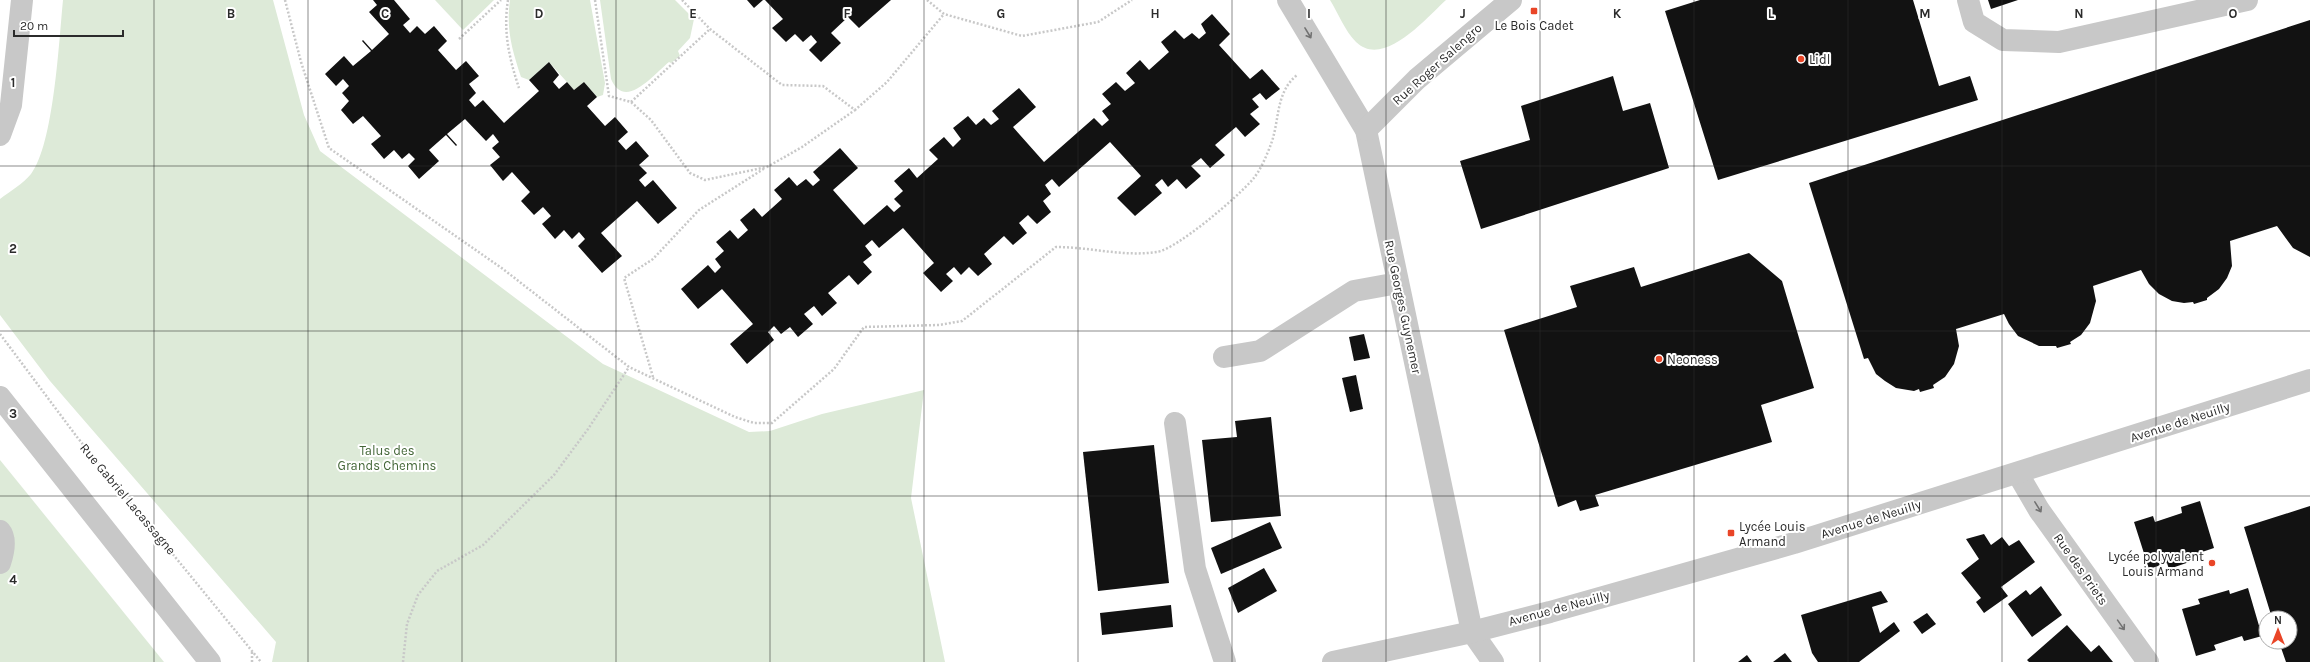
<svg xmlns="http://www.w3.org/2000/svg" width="2310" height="662" font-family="Karla,sans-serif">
<rect width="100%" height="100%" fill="#fff"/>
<!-- green -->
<g fill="#ddead8">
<path d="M63 0H273L304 115 320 151 603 364 749 432 770 431 822 414 924 390 911 498 945 662H272L276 642 50 381 0 315V199C10 191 23 184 31 174 54 144 59 40 63 0Z"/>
<path d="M435 0H494L463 30Z"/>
<path d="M510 0H590L605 83 603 95 597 97 584 82 574 90 549 62 529 80 521 77C512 49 506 30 510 0Z"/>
<path d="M600 0H675L694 19 690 38 678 51 680 56 671 63 669 62C653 75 625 111 611 79Z"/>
<path d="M1330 0H1446C1427 17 1384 69 1356 42 1345 31 1338 13 1330 0Z"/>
<path d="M0 460 164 662H0Z"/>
</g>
<!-- building -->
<g fill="#121212">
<path d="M373 0H394L410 19 403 25 410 33 417 26 425 34 434 26 447 41 438 50 456 70 466 61 479 76 469 84 476 93 469 100 475 107 483 100 504 123 539 91 529 80 549 62 559 75 553 82 559 89 567 82 574 90 584 82 597 97 587 106 605 126 615 117 628 132 618 141 626 150 636 141 649 156 639 165 647 173 639 180 645 187 653 180 677 208 658 224 637 201 601 233 622 256 602 273 578 246 585 239 579 232 572 239 564 230 555 239 542 224 551 216 543 207 534 215 521 201 530 192 512 172 503 181 490 165 500 157 492 148 499 142 493 134 486 141 465 119 447 134 457 145 456 146 446 135 429 150 439 161 419 179 408 166 415 159 409 153 402 159 394 150 384 159 371 144 381 136 363 116 353 124 341 110 349 101 342 93 349 86 343 79 336 86 325 74 344 56 353 66 371 51 362 41 363 40 372 50 389 34 369 12 377 5Z"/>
<path d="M747 0H763L754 8Z"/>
<path d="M765 0H891L859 28 848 17 831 33 841 43 821 62 809 50 817 42 811 35 803 42 795 34 786 42 772 28 783 19Z"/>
<path d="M1700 0H1913L1939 86 1970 76 1978 100 1718 180 1665 11Z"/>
<path d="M1988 0H2018L1991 9Z"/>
<path d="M1212 14 1230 34 1219 45 1250 79 1262 69 1280 89 1266 100 1260 93 1252 99 1259 107 1250 114 1260 124 1245 137 1236 127 1215 145 1225 155 1210 168 1201 158 1191 166 1201 176 1186 189 1177 179 1168 187 1162 179 1155 185 1162 193 1135 216 1117 198 1141 176 1110 142 1059 187 1052 179 1045 185 1051 194 1043 201 1051 212 1037 224 1028 215 1019 223 1027 233 1013 245 1004 236 984 254 992 264 978 276 969 267 961 275 954 267 946 274 953 281 941 292 923 273 934 263 903 228 879 248 872 240 865 246 872 255 863 262 872 272 858 285 849 275 828 293 837 303 822 316 814 306 804 314 813 324 798 337 790 327 781 334 774 326 768 332 774 340 747 364 730 344 753 324 722 289 698 309 681 289 708 265 715 273 721 267 715 259 724 251 716 242 730 230 738 239 748 230 740 220 754 208 762 217 782 199 774 190 789 177 797 186 806 179 813 186 820 180 813 172 840 148 858 168 833 190 864 225 887 205 894 212 901 206 894 199 903 191 894 181 909 168 917 178 938 159 929 150 944 137 953 147 961 139 953 128 968 116 976 125 984 118 991 125 999 119 992 111 1019 88 1036 107 1013 127 1044 162 1094 118 1102 126 1109 120 1102 111 1111 104 1102 94 1116 82 1125 91 1135 83 1126 73 1140 60 1149 70 1169 52 1161 42 1175 30 1184 39 1192 33 1199 39 1206 33 1201 24Z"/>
<path d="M2310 20V257L2293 248 2277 226 2230 241 2232 266 2227 278 2219 289 2207 298V300L2194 304 2193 302 2184 303 2172 301 2159 294 2149 284 2141 270 2093 286 2096 301 2090 323 2081 335 2070 342 2071 344 2057 348 2056 346H2039L2018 336 2009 324 2004 314 1956 329 1959 346 1954 364 1945 377 1933 385 1934 388 1920 392 1919 389 1914 391 1896 388 1885 381 1876 374 1868 358 1864 359 1809 183Z"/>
<path d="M1613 76 1623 111 1650 103 1669 168 1481 229 1460 161 1530 140 1521 106Z"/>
<path d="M1749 253 1782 281 1814 388 1761 405 1772 442 1595 495 1599 506 1580 511 1576 500 1558 507 1504 330 1577 307 1570 286 1634 267 1641 287Z"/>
<path d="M1364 334 1370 358 1354 361 1349 337Z"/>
<path d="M1356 375 1363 409 1350 412 1342 378Z"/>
<path d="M1271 417 1281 516 1211 522 1202 440 1237 437 1235 421Z"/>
<path d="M1154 445 1169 583 1098 591 1083 452Z"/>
<path d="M2200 501 2214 548 2196 554 2198 559 2169 569 2167 563 2149 569 2134 522 2153 516 2155 522 2182 513 2181 507Z"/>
<path d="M2310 506V662H2286L2279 642H2290V618H2272L2244 527Z"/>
<path d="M1270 522 1282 548 1221 574 1211 548Z"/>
<path d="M1984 534 1991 545 2002 537 2009 546 2019 540 2035 562 2001 587 2008 596 1984 613 1976 602 1981 598 1961 573 1979 559 1966 539Z"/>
<path d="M1264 568 1277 591 1238 613 1228 588Z"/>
<path d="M2041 586 2062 615 2032 637 2008 604 2026 590 2030 595Z"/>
<path d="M2248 588 2262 636 2244 641 2242 636 2214 645 2216 650 2196 656 2182 609 2200 604 2198 599 2229 590 2230 594Z"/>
<path d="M1881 591 1888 602 1872 607 1880 633 1894 622 1900 631 1859 662H1818L1812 653 1801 615Z"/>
<path d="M1171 605 1173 627 1102 635 1100 613Z"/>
<path d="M1927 613 1936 624 1922 634 1913 622Z"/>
<path d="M2067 625 2091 652 2099 645 2113 662H2029L2027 660Z"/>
<path d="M1785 653 1792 662H1773Z"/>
<path d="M1747 655 1752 662H1738Z"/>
</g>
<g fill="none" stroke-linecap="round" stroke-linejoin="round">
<!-- path -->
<g stroke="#c8c8c8" stroke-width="2.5" stroke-dasharray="2 2" stroke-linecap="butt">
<path d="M285 0 301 62 329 148 503 269 629 367 735 417 754 423H772L834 369 864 327 939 325 962 321 1056 247C1090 247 1123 257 1157 252 1177 249 1239 196 1253 179 1260 171 1267 155 1271 144 1280 120 1275 93 1297 75"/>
<path d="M508 0C503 31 509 58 519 88"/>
<path d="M595 0 609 96 631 102 651 120 690 173 705 180 767 167 802 147 855 110"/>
<path d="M682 0 710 29 782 85 823 86 855 110 887 82 944 14"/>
<path d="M927 0 944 14 1022 36 1098 22 1132 0"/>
<path d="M459 39 501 0"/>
<path d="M631 102 710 29"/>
<path d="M0 334 77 437 261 662"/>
<path d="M653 377 624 278 653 259 699 210 765 168"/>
<path d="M252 662V650"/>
<path d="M403 662 407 624 418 595 437 571 483 545 554 475 588 429 629 367"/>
</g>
<!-- minor -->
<g stroke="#c8c8c8" stroke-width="22">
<path d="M1288 0 1366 130 1472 632 1493 662"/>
<path d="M1968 0 1974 22 2003 40 2059 42 2247 0"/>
<path d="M1366 130 1417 79 1511 0"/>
<path d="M0 135 11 105 22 0"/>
<path d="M1224 357 1260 351 1354 291 1398 283"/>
<path d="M0 397 210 662"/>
<path d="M1175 423 1195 569 1225 662"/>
<path d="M2018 474 2039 510 2148 662"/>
<path d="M0 531C7 539 3 554 0 563"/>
<path d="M1333 662 1472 632 1550 612 1794 543 2310 380"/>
</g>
</g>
<!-- one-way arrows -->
<defs><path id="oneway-shaft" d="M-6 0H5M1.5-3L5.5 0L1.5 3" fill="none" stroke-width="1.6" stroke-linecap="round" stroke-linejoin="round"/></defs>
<g stroke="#727272">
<use href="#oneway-shaft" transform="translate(1308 33) rotate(59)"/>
<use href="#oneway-shaft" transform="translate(2038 507) rotate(58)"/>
<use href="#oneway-shaft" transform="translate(2121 625) rotate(55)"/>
</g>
<!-- grid -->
<path fill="none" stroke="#2b2b2b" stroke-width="1" stroke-opacity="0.55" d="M154 0V662M308 0V662M462 0V662M616 0V662M770 0V662M924 0V662M1078 0V662M1232 0V662M1386 0V662M1540 0V662M1694 0V662M1848 0V662M2002 0V662M2156 0V662M0 166H2310M0 331H2310M0 496H2310"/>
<!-- markers -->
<g fill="#e94527" stroke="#fff" stroke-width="1.5">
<rect x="1530" y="7" width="8" height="8" rx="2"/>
<circle cx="1801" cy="59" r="4"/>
<circle cx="1659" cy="359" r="4"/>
<rect x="1727" y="529" width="8" height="8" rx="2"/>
<circle cx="2212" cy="563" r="4"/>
</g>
<g text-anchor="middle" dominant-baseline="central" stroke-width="4" stroke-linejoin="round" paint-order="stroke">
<!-- poi labels -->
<g font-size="13" fill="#2b2b2b" stroke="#fff" text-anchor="start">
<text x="1534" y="25" text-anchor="middle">Le Bois Cadet</text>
<text x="1809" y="59">Lidl</text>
<text x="1667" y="359">Neoness</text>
<text x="1739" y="526">Lycée Louis<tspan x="1739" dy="15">Armand</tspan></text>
<text x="2204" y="556" text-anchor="end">Lycée polyvalent<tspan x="2204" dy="15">Louis Armand</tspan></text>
</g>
<!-- street labels -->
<g font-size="13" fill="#2b2b2b" stroke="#fff">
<text transform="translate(1437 64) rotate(-42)">Rue Roger Salengro</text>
<text transform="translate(1403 307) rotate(78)">Rue Georges Guynemer</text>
<text transform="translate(2180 422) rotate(-18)">Avenue de Neuilly</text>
<text transform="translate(128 499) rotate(50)">Rue Gabriel Lacassagne</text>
<text transform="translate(1871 519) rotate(-17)">Avenue de Neuilly</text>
<text transform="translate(2081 569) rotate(55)">Rue des Priets</text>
<text transform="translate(1559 608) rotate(-15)">Avenue de Neuilly</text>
</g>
<!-- park labels -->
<g font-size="13" fill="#446738" stroke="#fff">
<text x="387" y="450">Talus des<tspan x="387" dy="15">Grands Chemins</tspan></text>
</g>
</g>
<g font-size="13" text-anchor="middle" font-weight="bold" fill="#2b2b2b" stroke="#fff" stroke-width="4" stroke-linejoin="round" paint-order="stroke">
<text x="231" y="18">B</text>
<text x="385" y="18">C</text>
<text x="539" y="18">D</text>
<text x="693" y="18">E</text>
<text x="847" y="18">F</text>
<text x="1001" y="18">G</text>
<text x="1155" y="18">H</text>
<text x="1309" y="18">I</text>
<text x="1463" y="18">J</text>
<text x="1617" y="18">K</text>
<text x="1771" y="18">L</text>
<text x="1925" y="18">M</text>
<text x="2079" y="18">N</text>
<text x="2233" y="18">O</text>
<text x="13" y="87">1</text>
<text x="13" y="253">2</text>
<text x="13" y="418">3</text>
<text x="13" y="584">4</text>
</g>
<!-- north arrow -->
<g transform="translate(2278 630)"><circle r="19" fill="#ffffff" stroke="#aaaaaa"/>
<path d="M0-3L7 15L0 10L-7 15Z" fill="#e94527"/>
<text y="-6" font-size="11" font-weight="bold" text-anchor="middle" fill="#2b2b2b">N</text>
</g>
<!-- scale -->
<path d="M14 30v6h109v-6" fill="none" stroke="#2b2b2b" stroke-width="2"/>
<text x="20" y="30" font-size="12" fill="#2b2b2b" stroke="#ffffff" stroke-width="3" paint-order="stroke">20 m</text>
</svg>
